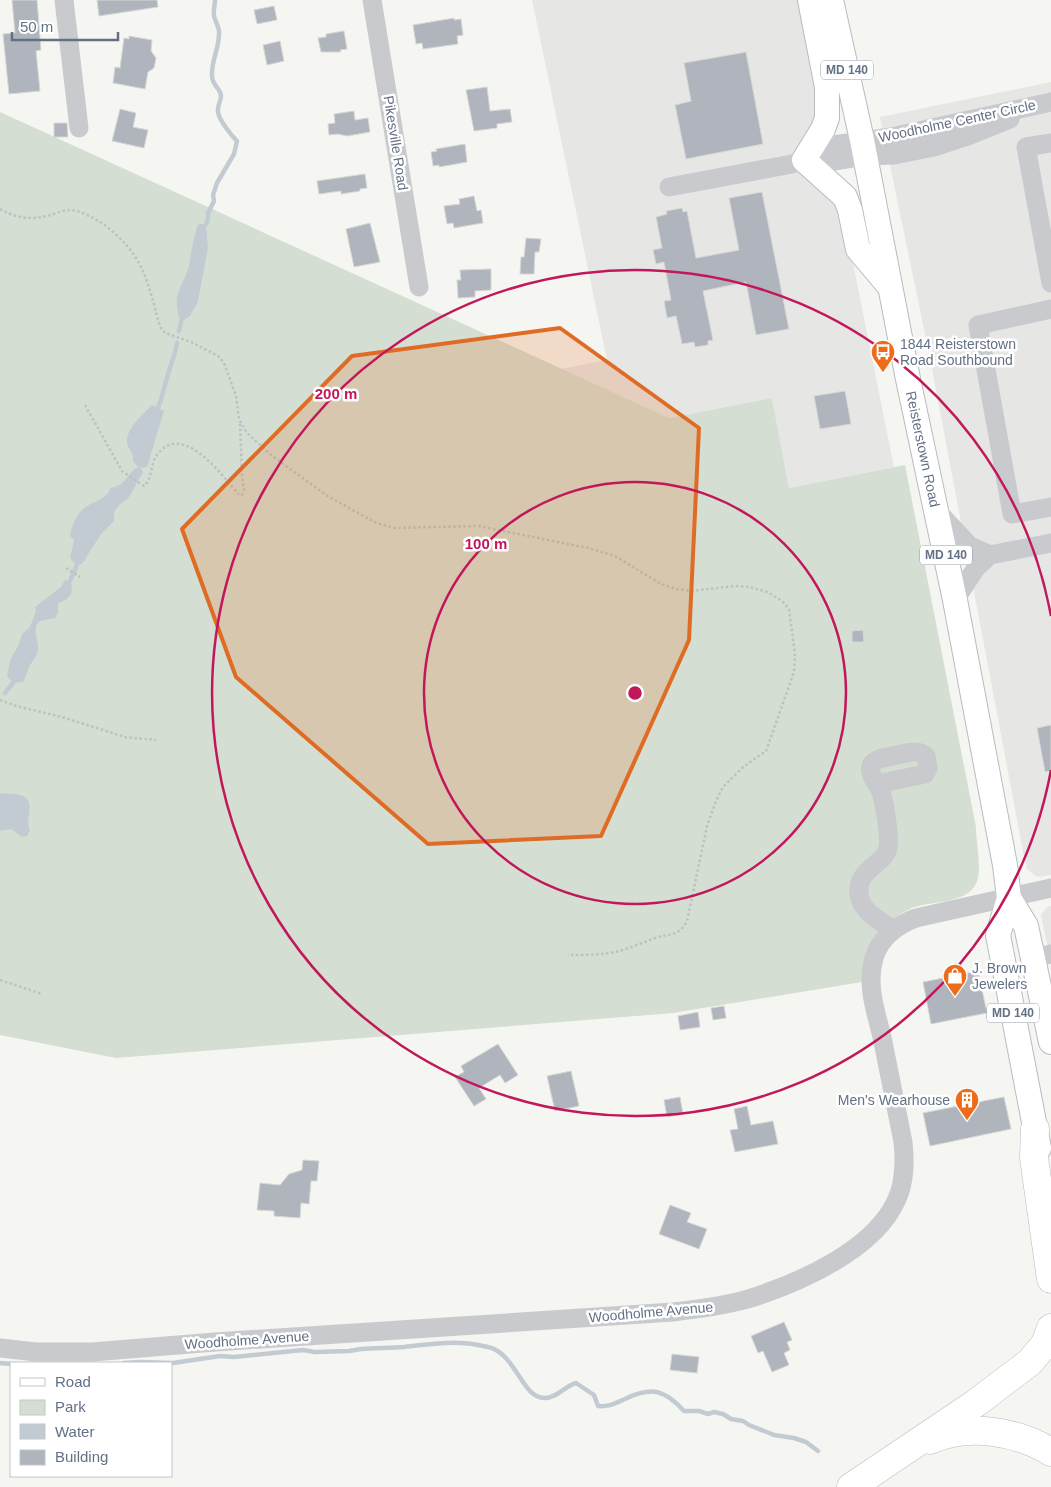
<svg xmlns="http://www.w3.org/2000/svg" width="1051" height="1487" font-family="Helvetica,sans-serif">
<rect width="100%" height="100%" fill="#f5f6f2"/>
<!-- built -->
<g fill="#e6e6e5">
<path d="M532 0H800L894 467 789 488 772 398 669 418 561 369 607 360Z"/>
<path d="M1051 82V875L1037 877 1027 869 1025 862 930 358 880 117Z"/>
<path d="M1051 906V962L1041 915 1047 907Z"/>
</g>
<!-- green -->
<path fill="#d5ded3" d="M0 112 669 418 772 398 789 488 905 465 976 827C976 841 981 864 978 878 972 905 933 900 912 908 903 912 896 917 889 923L862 982 673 1013 116 1058 0 1035Z"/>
<!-- water -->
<g fill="#c3cbd2">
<path d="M199 224H206L208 248 198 301 190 316 184 320 179 317C171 290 186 285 190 261 191 250 194 238 197 227Z"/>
<path d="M152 405 164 411 147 467 140 468 143 472 128 499 119 505 114 512V521L101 534 82 564H75L70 558 74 540 70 536C71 527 76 516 82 510 91 501 108 500 110 488 127 486 126 473 138 467L133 461C134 452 128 450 127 442 126 429 143 414 152 405Z"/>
<path d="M65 580 70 581C75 592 70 600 58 603V613L55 618C50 620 43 619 39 622 32 628 39 641 38 649 38 656 32 661 29 667 27 672 26 677 23 682L13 683 7 676 10 660 19 644 22 634 30 627 36 611 35 607 61 587Z"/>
<path d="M0 793C7 794 14 793 20 795 38 800 24 818 30 830L27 836 22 837 11 829 0 831Z"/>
</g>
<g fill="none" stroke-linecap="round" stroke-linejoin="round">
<!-- stream -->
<g stroke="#c3cbd2" stroke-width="4.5">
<path d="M206 224 208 219V213L214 201 213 195 217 183 234 154 237 141C231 135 219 120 218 112 217 106 221 101 221 96 221 89 212 85 212 76 211 61 219 49 219 34 220 27 215 22 214 16 213 11 215 5 215 0"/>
<path d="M179 331 182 318"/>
<path d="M158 408C162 398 164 388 167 378 170 366 175 356 177 343"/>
<path d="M70 581 77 565"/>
<path d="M5 693 13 683"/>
<path d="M0 1363 11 1364"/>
<path d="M124 1363 140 1362 173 1363 220 1356 234 1357 303 1350 315 1352 349 1351 361 1349C375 1348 390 1348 404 1347 434 1344 456 1339 488 1347 516 1353 522 1399 545 1398 557 1398 565 1386 576 1383L594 1395 598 1406C609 1407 616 1403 625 1399 652 1386 665 1390 684 1411H699L708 1414 714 1412 723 1414 731 1419 743 1421 749 1425 774 1435 794 1438 806 1442 818 1451"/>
</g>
</g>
<!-- building -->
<g fill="#b0b5bd" stroke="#d7d7d5">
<path d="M12 0H37L41 50 36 51 40 91 9 94 3 34 15 33Z"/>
<path d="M97 0H157L158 7 99 16Z"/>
<path d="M274 6 277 20 257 24 254 10Z"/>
<path d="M454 18V20L461 19 463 35 457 36 458 44 423 49 422 43 416 44 413 25Z"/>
<path d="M344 31 347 49 340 50 341 52H321L318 38 326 37V34Z"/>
<path d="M129 36 152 40 151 51 156 58 154 68 148 72 145 89 113 83 115 67 120 68 124 38 129 39Z"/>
<path d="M280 41 284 61 267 65 263 45Z"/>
<path d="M746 52 763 144 686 159 675 105 691 101 684 63Z"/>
<path d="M487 87 490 111 510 109 512 122 497 124V128L474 131 466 90Z"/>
<path d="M120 109 136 113 133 127 148 130 144 148 112 141Z"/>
<path d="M354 111 355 120 368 118 370 132 347 136 338 134 329 135 328 124 335 123 334 114Z"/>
<path d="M54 123H67L68 137H54Z"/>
<path d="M465 144 467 162 439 167V165L433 166 431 152 437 151 436 149Z"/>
<path d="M365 174 367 188 360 189V191L341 194V191L319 194 317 181Z"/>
<path d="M762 192 789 329 756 335 746 282 703 291 713 340 708 341V345L695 347 694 342 682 344 676 316 667 318 664 301 671 300 664 262 656 264 653 250 662 248 656 217 667 214 666 211 682 208 683 212 687 211 696 258 739 250 729 198Z"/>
<path d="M474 196 477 211 481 210 483 223 454 228 453 223 447 224 444 206 460 204 459 199Z"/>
<path d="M370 223 380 262 354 267 346 229Z"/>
<path d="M526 238 541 239 539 252H535L534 274H520L521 257H524Z"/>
<path d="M491 269V290L475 291V297L458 298 457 280H461L460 270Z"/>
<path d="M845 391 851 424 820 429 814 396Z"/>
<path d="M863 630 864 642H852V631Z"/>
<path d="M1051 725V771L1045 772 1037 728Z"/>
<path d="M978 971 987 1013 931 1024 923 982Z"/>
<path d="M724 1006 726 1018 713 1020 711 1008Z"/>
<path d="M698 1012 700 1027 680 1030 678 1016Z"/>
<path d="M498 1044 518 1075 505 1083 500 1075 479 1088 486 1099 474 1106 455 1077 464 1072 461 1066Z"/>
<path d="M571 1071 579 1106 555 1111 547 1076Z"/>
<path d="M680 1097 683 1114 667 1117 664 1100Z"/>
<path d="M1004 1097 1011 1129 930 1146 923 1113Z"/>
<path d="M747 1106 751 1125 773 1121 778 1144 735 1152 730 1130 738 1129 734 1109Z"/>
<path d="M303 1160 319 1161 317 1181H311L309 1204 301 1203 300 1218 274 1216V1211L257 1210 260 1183 280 1185 289 1174 302 1170Z"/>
<path d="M670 1205 691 1213 687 1222 707 1229 699 1249 659 1234Z"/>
<path d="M784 1322 792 1340 787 1342 790 1350 784 1353 789 1365 772 1372 763 1351 758 1353 751 1336Z"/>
<path d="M672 1354 699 1357 697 1373 670 1370Z"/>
</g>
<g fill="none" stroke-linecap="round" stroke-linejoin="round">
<defs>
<g id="major">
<path d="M810 0 827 87V118L823 129 804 160 845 197 850 210 858 249 889 286"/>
<path d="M831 0 862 140 908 379 955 600 1005 865 1009 898 998 935 1039 1148"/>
<path d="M1009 898 1026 926 1051 1042"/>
</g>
<g id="highway">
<path d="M1035 1129 1034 1158 1051 1279"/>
<path d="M930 1440C969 1423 1016 1431 1051 1452"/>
<path d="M851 1487 976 1403 1030 1362 1045 1344 1051 1328"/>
</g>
</defs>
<!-- major casing -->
<use href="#major" stroke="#b8bbc0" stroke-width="26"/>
<!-- highway casing -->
<use href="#highway" stroke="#b7babe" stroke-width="29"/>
<!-- path -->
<g stroke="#bfc0c3" stroke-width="2.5" stroke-dasharray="2.5 2.5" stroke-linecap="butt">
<path d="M0 209C17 219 33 220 51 215 57 213 64 210 70 210 80 210 93 218 102 223 144 254 147 280 160 327L165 333 191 342 218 356 224 363 236 396 239 419 247 433 271 455 326 495 374 522 394 528 478 526 588 548 615 556 661 584 676 589 691 591 735 586 750 587 767 592 781 600 789 609 795 654 794 672 766 751 743 767 723 787 716 801 707 826 687 921C679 937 670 933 655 938 642 943 628 949 615 952 599 955 583 955 568 955"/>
<path d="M85 405 122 471 144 486C153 478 150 464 157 455 182 420 223 476 239 495H242L244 490 242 475 240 421"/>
<path d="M66 568 80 577"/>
<path d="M0 700 16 706 62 717 125 737 156 740"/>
<path d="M0 980 42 994"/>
</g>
<!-- minor -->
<g stroke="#c8cace" stroke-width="19">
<path d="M64 0 79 128"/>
<path d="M372 0 419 287"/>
<path d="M1051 143 1026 147 1051 283"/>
<path d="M804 160 818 164 865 156 894 155 934 147 968 136 1010 119"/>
<path d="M669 187 792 164 804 160 818 149 833 145 891 137 1051 102"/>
<path d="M1051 309 978 325 1012 514 1051 507"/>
<path d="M936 510 970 546 990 555"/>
<path d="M955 600 976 568 990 555 1051 543"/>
<path d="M877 784 925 774 928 768 926 756C916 749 909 753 897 755 890 757 877 757 872 764 866 773 880 786 882 795 885 807 890 836 888 848 885 865 852 870 860 899 864 913 882 922 893 930"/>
<path d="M1033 958 1051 954"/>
<path d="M0 1348 36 1352H92L215 1342 673 1312C699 1309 724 1306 748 1299 799 1283 875 1250 897 1199 905 1181 905 1162 903 1142 896 1107 889 1072 882 1037 876 1012 866 985 874 958 880 938 897 925 916 918L1051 888"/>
</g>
<!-- major -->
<use href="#major" stroke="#fff" stroke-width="24"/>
<!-- highway -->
<use href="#highway" stroke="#fff" stroke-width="28"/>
</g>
<!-- marked area -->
<path fill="#df6c25" fill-opacity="0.2" stroke="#df6c25" stroke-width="4" stroke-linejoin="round" d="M560 328 699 428 689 640 601 836 428 844 236 677 182 529 352 356Z"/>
<!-- distance rings -->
<g fill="none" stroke="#c2185b" stroke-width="2.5">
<circle cx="635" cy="693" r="211"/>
<path d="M1051 770A423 423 0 1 1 1051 616"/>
</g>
<!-- icons -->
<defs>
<symbol id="bus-pin" viewBox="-11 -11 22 30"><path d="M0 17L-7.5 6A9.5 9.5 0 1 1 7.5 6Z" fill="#ed6c1a" stroke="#fff"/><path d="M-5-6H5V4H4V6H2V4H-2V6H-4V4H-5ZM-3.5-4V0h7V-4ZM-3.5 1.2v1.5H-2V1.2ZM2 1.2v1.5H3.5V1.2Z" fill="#fff"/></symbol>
<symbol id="shop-pin" viewBox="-11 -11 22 30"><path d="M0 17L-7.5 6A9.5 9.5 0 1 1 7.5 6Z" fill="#ed6c1a" stroke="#fff"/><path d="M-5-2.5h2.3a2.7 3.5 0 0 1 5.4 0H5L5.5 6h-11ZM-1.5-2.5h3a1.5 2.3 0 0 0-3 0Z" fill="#fff"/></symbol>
<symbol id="building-pin" viewBox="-11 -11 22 30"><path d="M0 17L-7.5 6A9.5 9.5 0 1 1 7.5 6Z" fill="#ed6c1a" stroke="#fff"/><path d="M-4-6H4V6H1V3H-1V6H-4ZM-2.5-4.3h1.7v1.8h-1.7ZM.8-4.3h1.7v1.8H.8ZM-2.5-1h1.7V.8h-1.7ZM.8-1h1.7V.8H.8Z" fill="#fff"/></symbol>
</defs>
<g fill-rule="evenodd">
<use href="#bus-pin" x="869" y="338" width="28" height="38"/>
<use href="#shop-pin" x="941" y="962" width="28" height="38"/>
<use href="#building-pin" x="953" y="1086" width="28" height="38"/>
</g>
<g text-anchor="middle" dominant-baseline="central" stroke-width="5" stroke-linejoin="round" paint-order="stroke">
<!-- shield labels -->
<g fill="#fff" stroke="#929caa" stroke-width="1">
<rect x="821" y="60.5" width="52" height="19" rx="4"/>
<rect x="920" y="545.5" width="52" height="19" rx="4"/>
<rect x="987" y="1003.5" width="52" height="19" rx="4"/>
</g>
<g font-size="12" font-weight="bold" fill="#637185">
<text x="847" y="70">MD 140</text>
<text x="946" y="555">MD 140</text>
<text x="1013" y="1013">MD 140</text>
</g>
<!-- street labels -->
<g font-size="14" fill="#637185" stroke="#fff">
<text transform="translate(957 121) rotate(-12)">Woodholme Center Circle</text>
<text transform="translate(396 143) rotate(81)">Pikesville Road</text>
<text transform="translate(923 449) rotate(78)">Reisterstown Road</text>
<text transform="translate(651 1312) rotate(-5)">Woodholme Avenue</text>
<text transform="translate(247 1340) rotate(-4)">Woodholme Avenue</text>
</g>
<!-- poi labels -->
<g font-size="14" fill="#637185" stroke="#fff" text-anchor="start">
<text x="900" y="344">1844 Reisterstown<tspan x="900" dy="16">Road Southbound</tspan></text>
<text x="972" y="968">J. Brown<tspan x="972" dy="16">Jewelers</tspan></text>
<text x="950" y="1100" text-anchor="end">Men's Wearhouse</text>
</g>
</g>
<circle cx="635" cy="693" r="8" fill="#c2185b" stroke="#fff" stroke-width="2.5"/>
<g font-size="15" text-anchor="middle" font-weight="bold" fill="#c2185b" stroke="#fff" stroke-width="5" stroke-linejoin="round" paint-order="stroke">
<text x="336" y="399">200 m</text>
<text x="486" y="549">100 m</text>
</g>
<!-- legend -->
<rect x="10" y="1362" width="162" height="115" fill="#ffffff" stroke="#c1c6ce"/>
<rect x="20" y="1378" width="25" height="8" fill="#ffffff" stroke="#c1c6ce"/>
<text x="55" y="1387" font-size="15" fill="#637185">Road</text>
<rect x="20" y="1400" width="25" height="15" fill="#d5ded3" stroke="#c1c6ce"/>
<text x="55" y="1412" font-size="15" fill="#637185">Park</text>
<rect x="20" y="1424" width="25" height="15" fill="#c3cbd2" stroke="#c1c6ce"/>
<text x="55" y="1437" font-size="15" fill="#637185">Water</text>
<rect x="20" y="1450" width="25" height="15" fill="#b0b5bd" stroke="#c1c6ce"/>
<text x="55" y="1462" font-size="15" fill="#637185">Building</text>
<!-- scale -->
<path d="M12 32v8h106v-8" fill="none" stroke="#637185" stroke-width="2.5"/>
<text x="20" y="32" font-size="15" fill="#637185" stroke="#ffffff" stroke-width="4" paint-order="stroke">50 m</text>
</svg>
